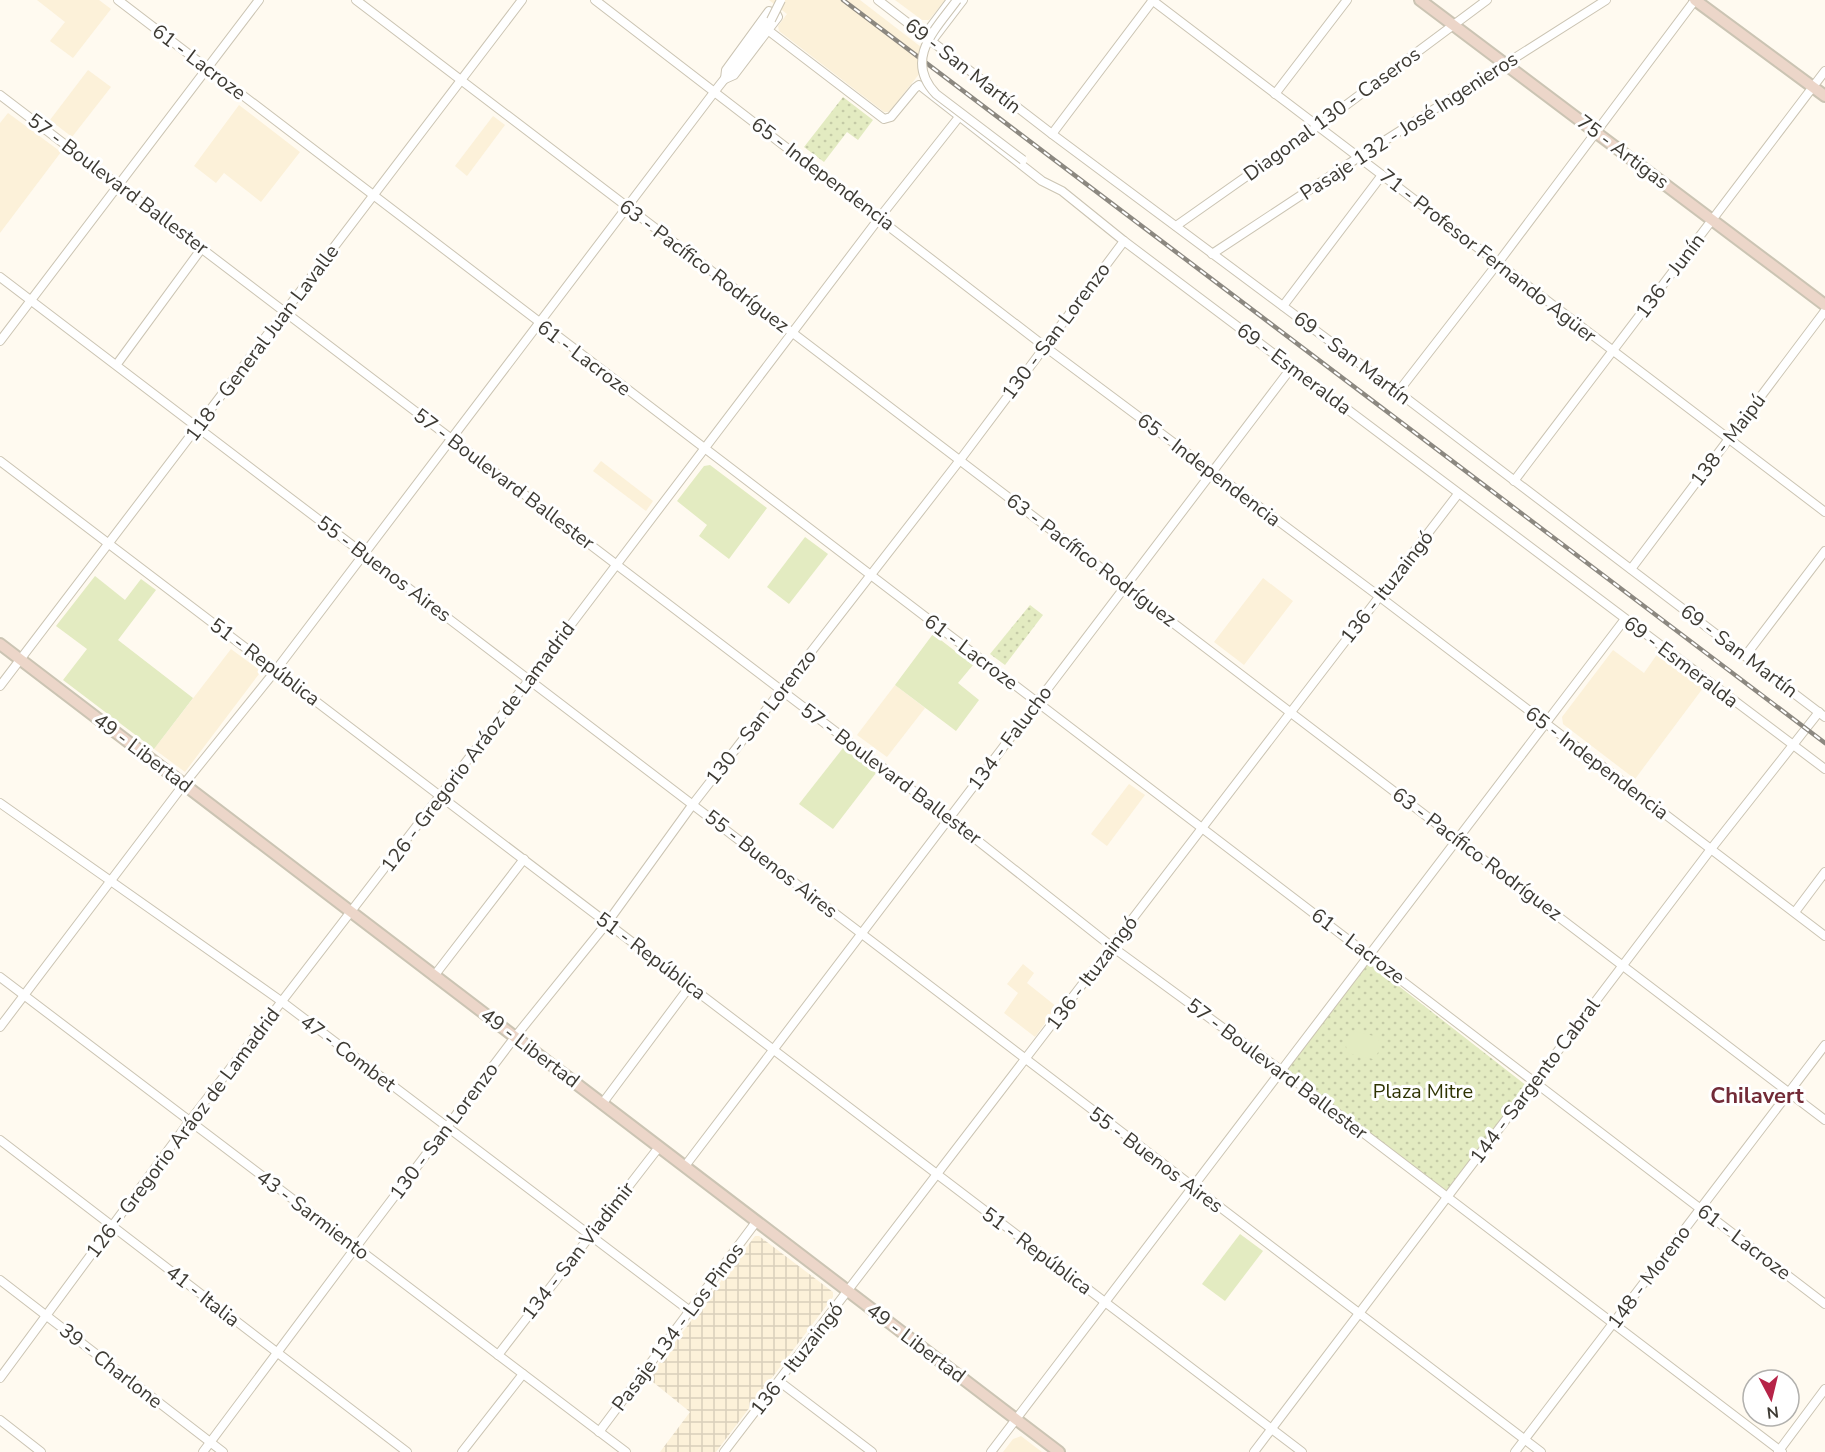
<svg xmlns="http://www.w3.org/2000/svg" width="1825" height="1452" font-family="'Nunito Sans',sans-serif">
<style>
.built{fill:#fcf1d9}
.industrial{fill:url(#industrial-grid)}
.green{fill:url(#green-dots)}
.pitch{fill:#e3ebc1}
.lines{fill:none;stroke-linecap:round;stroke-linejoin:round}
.street-casing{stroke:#cbc4b3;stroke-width:10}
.secondary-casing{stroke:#cbc4b3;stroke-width:14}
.street{stroke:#fff;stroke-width:8}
.secondary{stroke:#ecd6c9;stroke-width:10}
.rail-casing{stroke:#8c8880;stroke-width:4.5}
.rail{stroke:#fff;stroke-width:2;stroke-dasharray:7;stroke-linecap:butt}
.street-bridge-casing{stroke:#cbc4b3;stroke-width:10;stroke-linecap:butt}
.street-bridge{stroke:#fff;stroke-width:8}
.labels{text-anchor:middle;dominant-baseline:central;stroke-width:6;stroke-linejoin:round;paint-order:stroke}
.street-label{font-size:20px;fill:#3d3a33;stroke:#fff}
.park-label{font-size:20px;fill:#2f3403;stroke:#fff}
.quarter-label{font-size:22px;font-weight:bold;fill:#722b37;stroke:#fff}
</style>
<defs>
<pattern id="industrial-grid" width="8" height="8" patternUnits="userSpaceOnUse" patternTransform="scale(1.5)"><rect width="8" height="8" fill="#fcf1d9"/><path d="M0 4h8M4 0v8" fill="none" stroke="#d9cfbb"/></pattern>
<pattern id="green-dots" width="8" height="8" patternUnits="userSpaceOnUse" patternTransform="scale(1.5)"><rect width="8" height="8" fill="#e3ebc1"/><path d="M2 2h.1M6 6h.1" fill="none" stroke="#c4caa6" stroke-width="1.8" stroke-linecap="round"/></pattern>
</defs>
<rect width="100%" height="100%" fill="#fffaf0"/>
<!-- built -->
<g class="built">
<path d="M 37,0 L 99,0 L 111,9 L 73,58 L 50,41 L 65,22 Z"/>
<path d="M 769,0 L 860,0 L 921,47 L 920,73 L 889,112 L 884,112 L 779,31 L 778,26 L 787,14 Z"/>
<path d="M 895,0 L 945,0 L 929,20 L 922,20 Z"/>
<path d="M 88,70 L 111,87 L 72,137 L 50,120 Z"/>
<path d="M 239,105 L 300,152 L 261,202 L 224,173 L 216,183 L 194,166 Z"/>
<path d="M 8,113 L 61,152 L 0,233 L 0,123 Z"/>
<path d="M 493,116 L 505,125 L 467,176 L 455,166 Z"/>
<path d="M 601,461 L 653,501 L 646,511 L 593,471 Z"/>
<path d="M 1263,578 L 1293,601 L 1244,665 L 1214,642 Z"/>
<path d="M 231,649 L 258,669 L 259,674 L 185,772 L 154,749 Z"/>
<path d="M 1613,650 L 1644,673 L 1658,653 L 1703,688 L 1635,779 L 1563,724 L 1562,717 Z"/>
<path d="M 895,685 L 925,708 L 887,757 L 857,735 Z"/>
<path d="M 1129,784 L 1145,795 L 1107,846 L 1091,834 Z"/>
<path d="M 1023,964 L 1034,973 L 1027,983 L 1057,1007 L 1035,1037 L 1004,1013 L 1018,993 L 1007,984 Z"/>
<path d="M 1021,1436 L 1042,1452 L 1003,1452 L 1013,1439 Z"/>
</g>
<!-- industrial -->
<path class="industrial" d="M 755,1236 L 759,1236 L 833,1292 L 833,1297 L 716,1452 L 660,1452 L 690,1412 L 648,1378 Z"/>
<!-- green -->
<g class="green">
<path d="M 843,97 L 873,120 L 858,140 L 847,132 L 824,162 L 804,147 Z"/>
<path d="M 1030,605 L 1043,615 L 1005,665 L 990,654 Z"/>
<path d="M 1368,962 L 1527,1086 L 1445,1194 L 1287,1069 Z"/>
</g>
<!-- pitch -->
<g class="pitch">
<path d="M 710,465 L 767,508 L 729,559 L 699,536 L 707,525 L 677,501 L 704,466 Z"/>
<path d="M 805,537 L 828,554 L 789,604 L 767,587 Z"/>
<path d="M 95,576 L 125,600 L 141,579 L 156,590 L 118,640 L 193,698 L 154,749 L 63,680 L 87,649 L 56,626 Z"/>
<path d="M 933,634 L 973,665 L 958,683 L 979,700 L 956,731 L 895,685 Z"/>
<path d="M 843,748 L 876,773 L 833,829 L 799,804 Z"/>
<path d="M 1353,1031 L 1378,1037 C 1381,1047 1380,1052 1373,1059 L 1348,1053 C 1344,1044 1346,1038 1353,1031 Z"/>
<path d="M 1240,1234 L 1263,1251 L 1225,1301 L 1202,1284 Z"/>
</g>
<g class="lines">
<defs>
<g id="street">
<path d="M 118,0 L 1825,1304"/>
<path d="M 356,0 L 1825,1120"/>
<path d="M 595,0 L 1044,346 L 1380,597 L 1825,936"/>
<path d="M 878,0 L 1052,134 L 1398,392 L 1825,717"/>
<path d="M 1152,0 L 1825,512"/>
<path d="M 769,11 L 776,13 L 778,17 L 734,75 L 725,79 L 726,70 Z"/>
<path d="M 769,31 L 884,119 L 891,117 L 915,88 L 919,85 L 922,87 L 1042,181 L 1062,191 L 1124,241 L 1825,769"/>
<path d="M 924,36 L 951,0"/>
<path d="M 931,42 L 963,0"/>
<path d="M 1275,94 L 1347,0"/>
<path d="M 0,95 L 949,818 L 1111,946 L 1282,1071 L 1782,1452"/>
<path d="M 1052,134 L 1153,0"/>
<path d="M 1176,226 L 1318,126 L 1487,0"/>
<path d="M 1212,254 L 1359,157 L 1606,0"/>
<path d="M 0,277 C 515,667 1026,1063 1541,1452"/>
<path d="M 1283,306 L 1382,175"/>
<path d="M 0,341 L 259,0"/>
<path d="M 117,364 L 202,248"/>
<path d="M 1398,392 L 1498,263 L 1695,0"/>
<path d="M 0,461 L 1302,1452"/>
<path d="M 1514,481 L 1825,71"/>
<path d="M 1631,569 L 1825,311"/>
<path d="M 1746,655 L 1825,551"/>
<path d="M 0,686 L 522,0"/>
<path d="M 0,803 L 281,1001 L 690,1311"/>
<path d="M 1795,912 L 1825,872"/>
<path d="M 434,976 L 524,859"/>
<path d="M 0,977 L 626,1452"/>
<path d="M 0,1027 L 184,784 L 276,670 L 715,91 L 771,20"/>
<path d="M 602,1104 L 690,986"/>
<path d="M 0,1140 L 407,1452"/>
<path d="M 685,1166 L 1292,367"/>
<path d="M 0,1280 L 223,1452"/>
<path d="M 498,1355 L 659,1147"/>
<path d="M 0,1378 L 189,1122 L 529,680 L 880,217 L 959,117"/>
<path d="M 780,1382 L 872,1452"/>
<path d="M 0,1420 L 41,1452"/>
<path d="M 599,1432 L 756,1222"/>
<path d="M 203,1452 L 356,1247 L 515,1037 L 607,923 L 693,804 L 960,460 L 1124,241"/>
<path d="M 462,1452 L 523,1374"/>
<path d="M 724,1452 L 1458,494"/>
<path d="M 991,1452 L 1625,619"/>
<path d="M 1254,1452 L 1711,849 L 1819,712"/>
<path d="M 1515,1452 L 1825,1045"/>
<path d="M 1778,1452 L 1825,1389"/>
</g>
<g id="secondary">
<path d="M 1420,0 L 1825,305"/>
<path d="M 1695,0 L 1825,96"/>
<path d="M 0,644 L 1059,1452"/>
</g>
</defs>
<!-- street casing -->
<use href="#street" class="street-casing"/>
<!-- secondary casing -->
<use href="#secondary" class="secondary-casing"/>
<!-- street -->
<use href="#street" class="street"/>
<!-- secondary -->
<use href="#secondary" class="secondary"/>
<defs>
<path id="rail" d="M 843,0 L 1825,743"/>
</defs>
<!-- rail casing -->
<use href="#rail" class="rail-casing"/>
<!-- rail -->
<use href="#rail" class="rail"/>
<defs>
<g id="street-bridge">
<path d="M 957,0 C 936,29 903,59 936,94 L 1023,160"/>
<path d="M 771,20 L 781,0"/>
</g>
</defs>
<!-- street-bridge casing -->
<use href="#street-bridge" class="street-bridge-casing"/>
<!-- street-bridge -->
<use href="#street-bridge" class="street-bridge"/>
</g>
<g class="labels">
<!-- street labels -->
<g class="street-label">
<text transform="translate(199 62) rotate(37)">61 - Lacroze</text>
<text transform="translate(963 66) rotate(38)">69 - San Martín</text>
<text transform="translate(1332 114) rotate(-36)">Diagonal 130 - Caseros</text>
<text transform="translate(1409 126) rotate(-33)">Pasaje 132 - José Ingenieros</text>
<text transform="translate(1623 152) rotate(37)">75 - Artigas</text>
<text transform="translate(823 174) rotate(37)">65 - Independencia</text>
<text transform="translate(118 184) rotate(37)">57 - Boulevard Ballester</text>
<text transform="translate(1488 256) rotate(38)">71 - Profesor Fernando Agüer</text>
<text transform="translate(704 266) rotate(37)">63 - Pacífico Rodríguez</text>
<text transform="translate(1670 276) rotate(-53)">136 - Junín</text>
<text transform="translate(1056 331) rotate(-53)">130 - San Lorenzo</text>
<text transform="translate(262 343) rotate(-53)">118 - General Juan Lavalle</text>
<text transform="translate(584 358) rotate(37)">61 - Lacroze</text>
<text transform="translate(1352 358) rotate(37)">69 - San Martín</text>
<text transform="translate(1294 369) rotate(37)">69 - Esmeralda</text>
<text transform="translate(1728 440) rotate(-53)">138 - Maipú</text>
<text transform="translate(1209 470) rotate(37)">65 - Independencia</text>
<text transform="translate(504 479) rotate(37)">57 - Boulevard Ballester</text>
<text transform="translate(1091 560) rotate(37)">63 - Pacífico Rodríguez</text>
<text transform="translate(384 569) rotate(37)">55 - Buenos Aires</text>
<text transform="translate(1387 587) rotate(-52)">136 - Ituzaingó</text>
<text transform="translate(1739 651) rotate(37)">69 - San Martín</text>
<text transform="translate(971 652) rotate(37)">61 - Lacroze</text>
<text transform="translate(265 662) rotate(37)">51 - República</text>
<text transform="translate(1681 662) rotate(37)">69 - Esmeralda</text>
<text transform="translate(761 717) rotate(-52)">130 - San Lorenzo</text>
<text transform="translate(1010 738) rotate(-53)">134 - Falucho</text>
<text transform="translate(478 747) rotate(-53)">126 - Gregorio Aráoz de Lamadrid</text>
<text transform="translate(143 753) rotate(37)">49 - Libertad</text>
<text transform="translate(1597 763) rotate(37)">65 - Independencia</text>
<text transform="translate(891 774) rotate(37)">57 - Boulevard Ballester</text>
<text transform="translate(1477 854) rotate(37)">63 - Pacífico Rodríguez</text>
<text transform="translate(771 864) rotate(38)">55 - Buenos Aires</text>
<text transform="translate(1358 946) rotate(37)">61 - Lacroze</text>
<text transform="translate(651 956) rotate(37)">51 - República</text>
<text transform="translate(1092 973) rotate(-53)">136 - Ituzaingó</text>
<text transform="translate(530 1048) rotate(37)">49 - Libertad</text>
<text transform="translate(348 1053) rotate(37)">47 - Combet</text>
<text transform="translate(1277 1069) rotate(37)">57 - Boulevard Ballester</text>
<text transform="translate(1535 1081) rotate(-53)">144 - Sargento Cabral</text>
<text transform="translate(444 1131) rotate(-53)">130 - San Lorenzo</text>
<text transform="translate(183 1133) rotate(-53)">126 - Gregorio Aráoz de Lamadrid</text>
<text transform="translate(1156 1160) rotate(37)">55 - Buenos Aires</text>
<text transform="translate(313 1215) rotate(37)">43 - Sarmiento</text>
<text transform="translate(1744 1242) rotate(37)">61 - Lacroze</text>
<text transform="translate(578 1251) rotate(-52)">134 - San Viadimir</text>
<text transform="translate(1037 1251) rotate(37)">51 - República</text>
<text transform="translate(1649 1277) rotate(-53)">148 - Moreno</text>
<text transform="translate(203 1296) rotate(38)">41 - Italia</text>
<text transform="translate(678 1327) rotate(-53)">Pasaje 134 - Los Pinos</text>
<text transform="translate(916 1343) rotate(37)">49 - Libertad</text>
<text transform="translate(797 1359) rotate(-52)">136 - Ituzaingó</text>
<text transform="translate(111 1366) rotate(38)">39 - Charlone</text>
</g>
<!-- park labels -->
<g class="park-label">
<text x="1423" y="1091">Plaza Mitre</text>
</g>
<!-- quarter labels -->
<g class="quarter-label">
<text x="1757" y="1096">Chilavert</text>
</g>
</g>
<!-- north arrow -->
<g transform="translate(1771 1398) rotate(173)"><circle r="28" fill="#ffffff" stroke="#b1b0ad" stroke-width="1.5"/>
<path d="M0-4.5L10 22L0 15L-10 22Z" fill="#b62448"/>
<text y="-9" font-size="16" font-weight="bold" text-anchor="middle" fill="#3d3a33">N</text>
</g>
</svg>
